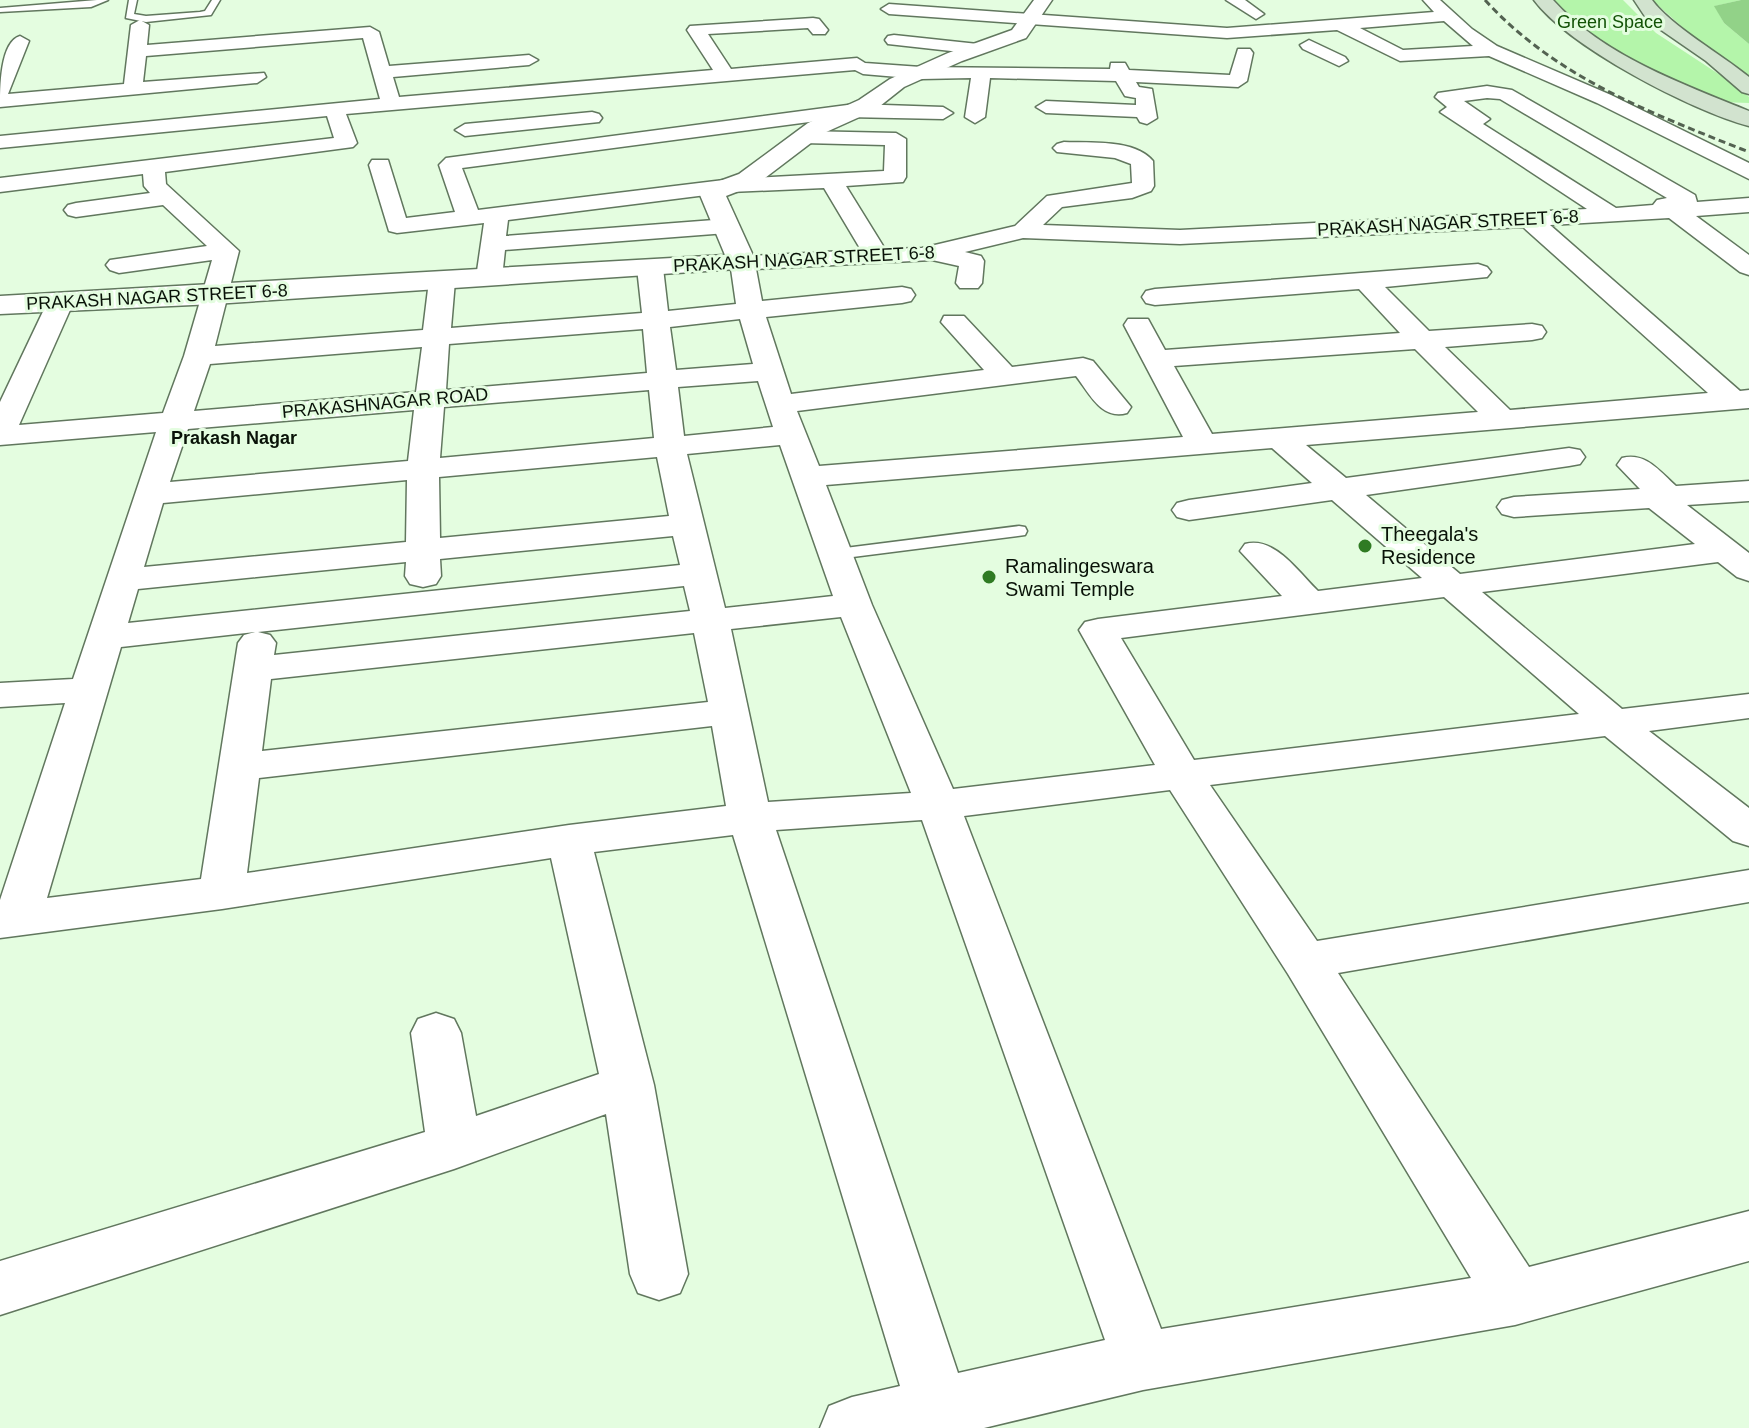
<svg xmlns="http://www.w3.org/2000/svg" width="1749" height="1428" font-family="Arial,sans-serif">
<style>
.green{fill:#b4f5aa}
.water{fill:#92d288}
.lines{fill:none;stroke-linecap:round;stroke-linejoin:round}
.service-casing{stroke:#61775e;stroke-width:3}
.minor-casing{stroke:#61775e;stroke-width:3}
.tertiary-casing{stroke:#61775e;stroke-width:3}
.secondary-casing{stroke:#61775e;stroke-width:3}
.service{fill:#fff;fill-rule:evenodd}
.minor{fill:#fff;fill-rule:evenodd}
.tertiary{fill:#fff;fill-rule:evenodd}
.secondary{fill:#d2e3cf;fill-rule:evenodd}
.rail{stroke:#536251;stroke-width:3;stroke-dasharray:7 4;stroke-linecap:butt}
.poi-dot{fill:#2f7b23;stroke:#e4fde0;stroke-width:3}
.labels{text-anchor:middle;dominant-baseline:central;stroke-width:6;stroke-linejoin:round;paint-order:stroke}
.far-park-label{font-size:18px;fill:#125206;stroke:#e4fde0}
.far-street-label{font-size:18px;fill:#091208;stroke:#e4fde0}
.far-neighbourhood-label{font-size:18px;font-weight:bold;fill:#091208;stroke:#e4fde0}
.poi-label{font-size:20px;fill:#091208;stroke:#e4fde0;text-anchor:start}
</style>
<rect width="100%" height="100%" fill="#e4fde0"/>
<!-- green -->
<g class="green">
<path d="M 1549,0 L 1623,0 L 1656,33 L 1740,88 L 1749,97 L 1749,103 L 1720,102 L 1625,58 L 1576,26 Z"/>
<path d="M 1652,0 L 1741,0 L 1715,6 L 1724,23 L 1749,44 L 1749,79 L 1707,49 Z"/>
</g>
<!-- water -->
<path class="water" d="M 1741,0 L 1749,0 L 1749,44 L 1724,23 L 1714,6 Z"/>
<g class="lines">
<defs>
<g id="service">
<path d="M 97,0 L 108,0 L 91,7 L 0,12 L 0,8 Z"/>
<path d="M 129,0 L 137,0 L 134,14 L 146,16 L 200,12 L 205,11 L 212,0 L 220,0 L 211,15 L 146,22 L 126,18 Z"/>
<path d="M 1019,526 L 1025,527 L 1027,531 L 1025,535 L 837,559 L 828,554 L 837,549 Z"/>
</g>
<g id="minor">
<path d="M 1226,0 L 1245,0 L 1264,14 L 1256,19 Z"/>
<path d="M 1423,0 L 1440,0 L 1472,29 L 1497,46 L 1611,95 L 1749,163 L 1749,179 L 1597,103 L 1489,56 L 1400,61 L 1337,30 L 1227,38 L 889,14 L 881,9 L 889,4 L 1227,28 L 1434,12 ZM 1444,21 L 1473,46 L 1403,50 L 1360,28 Z"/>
<path d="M 813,18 L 819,19 L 828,30 L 825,34 L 813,34 L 808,28 L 708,34 L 731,69 L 857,58 L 865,63 L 921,67 L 1110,69 L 1111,63 L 1125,63 L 1129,70 L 1230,75 L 1238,49 L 1250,49 L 1253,53 L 1247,81 L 1238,87 L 1136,82 L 1139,87 L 1152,89 L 1157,118 L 1147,124 L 1140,122 L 1137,117 L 1046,113 L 1036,107 L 1046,101 L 1136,105 L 1136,98 L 1125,96 L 1116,81 L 990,78 L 985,117 L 975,123 L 965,117 L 971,78 L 921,79 L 863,74 L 855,70 L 346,114 L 357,143 L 353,147 L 165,172 L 166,184 L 239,251 L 215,346 L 423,330 L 429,281 L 433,276 L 451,276 L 455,281 L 451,328 L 642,313 L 637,268 L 641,263 L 659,263 L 663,268 L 668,311 L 736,304 L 730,262 L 733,257 L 861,250 L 824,188 L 730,192 L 508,220 L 506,236 L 727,219 L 735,221 L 739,226 L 735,231 L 727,233 L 505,250 L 502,278 L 498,283 L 480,283 L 476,278 L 484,223 L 397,233 L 389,231 L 369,165 L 372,160 L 388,160 L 406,218 L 455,212 L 439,165 L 446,158 L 855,104 L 943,107 L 953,113 L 943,119 L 847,117 L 462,168 L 478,210 L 732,179 L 884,171 L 885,145 L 803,143 L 793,137 L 803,131 L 896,133 L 906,139 L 906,177 L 903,182 L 846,186 L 885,249 L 922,248 L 1015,226 L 1047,196 L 1132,183 L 1131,164 L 1115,158 L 1057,152 L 1053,148 L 1057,144 L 1064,142 C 1090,143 1135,139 1153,161 L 1154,186 L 1151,191 L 1132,198 L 1062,207 L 1043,225 L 1180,230 L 1587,209 L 1440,112 L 1447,107 L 1435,97 L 1438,93 L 1487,86 L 1512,90 L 1695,195 L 1697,202 L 1749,198 L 1749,212 L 1696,216 L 1749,255 L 1749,275 L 1740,272 L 1669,218 L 1550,225 L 1740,391 L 1749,390 L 1749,408 L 1306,445 L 1346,478 L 1569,448 L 1580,450 L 1585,457 L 1580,464 L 1569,466 L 1366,495 L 1460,574 L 1695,544 L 1649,508 L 1514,517 L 1502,514 L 1497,507 L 1502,500 L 1514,497 L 1640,489 L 1617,465 L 1622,458 C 1646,452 1659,471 1676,486 L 1749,481 L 1749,501 L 1687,505 L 1749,553 L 1749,581 L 1737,577 L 1718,562 L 1482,592 L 1622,709 L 1749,694 L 1749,718 L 1649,731 L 1749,808 L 1749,846 L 1733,841 L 1605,736 L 1210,785 L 1317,941 L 1749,870 L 1749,902 L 1338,973 L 1529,1267 L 1749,1211 L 1749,1261 L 1515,1325 L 1143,1390 L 984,1428 L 820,1428 L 829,1406 L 852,1397 L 900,1386 L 733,835 L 594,852 L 654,1085 L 688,1274 L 680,1293 L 659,1300 L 638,1293 L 630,1274 L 606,1114 L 454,1169 L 0,1315 L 0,1261 L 425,1132 L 411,1033 L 418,1019 L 436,1013 L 454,1019 L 461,1033 L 476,1116 L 599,1074 L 551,858 L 222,909 L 0,938 L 0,900 L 65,703 L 0,707 L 0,683 L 73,679 L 156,432 L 0,445 L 0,402 L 48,301 L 52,295 L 70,295 L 74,301 L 19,425 L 163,413 L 184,356 L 212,260 L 119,273 L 110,270 L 106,265 L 110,260 L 207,246 L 163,205 L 76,217 L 68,215 L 64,210 L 68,205 L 76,203 L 150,193 L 144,186 L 143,174 L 0,192 L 0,178 L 334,138 L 327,116 L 0,148 L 0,136 L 380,99 L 363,38 L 146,56 L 143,82 L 264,73 L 266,77 L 257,83 L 0,107 C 0,88 0,42 20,36 L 29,41 L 8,94 L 124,84 L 131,25 L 140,20 L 149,25 L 147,45 L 370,27 L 379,32 L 389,66 L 529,55 L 538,60 L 529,65 L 393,77 L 399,97 L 713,70 L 687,30 L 690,26 ZM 1487,98 L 1500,99 L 1667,198 L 1657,200 L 1653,205 L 1616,208 L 1483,124 L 1490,119 L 1464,101 ZM 1523,227 L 1708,393 L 1510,410 L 1445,347 L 1532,340 L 1542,338 L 1546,332 L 1542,326 L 1532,324 L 1429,331 L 1385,287 L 1487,277 L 1491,272 L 1487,267 L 1478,264 L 1155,289 L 1146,291 L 1142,297 L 1146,303 L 1155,305 L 1359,289 L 1400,333 L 1165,350 L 1148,319 L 1128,319 L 1124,325 L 1183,437 L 819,466 L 797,411 L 1076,376 C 1090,394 1101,420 1127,413 L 1131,407 L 1093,361 L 1083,358 L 1012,367 L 964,316 L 944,316 L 941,322 L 984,370 L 791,394 L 766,317 L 902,303 L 911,301 L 915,295 L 911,289 L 902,287 L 762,301 L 756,269 L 932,260 L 959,266 L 956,283 L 960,288 L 978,288 L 982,283 L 984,261 L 981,256 L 965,252 L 1023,238 L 1180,244 ZM 740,319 L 753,364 L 676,370 L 670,327 ZM 643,329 L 647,373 L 446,390 L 449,344 ZM 422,347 L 416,392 L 194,411 L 210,364 ZM 1415,349 L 1478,412 L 1212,434 L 1174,366 ZM 758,381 L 773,427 L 684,436 L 678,387 ZM 649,390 L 654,438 L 440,458 L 444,407 ZM 414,410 L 408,461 L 170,482 L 188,429 ZM 780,445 L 833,596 L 725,608 L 687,454 ZM 1272,448 L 1312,483 L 1189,500 L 1177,503 L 1172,510 L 1177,517 L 1189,520 L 1332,500 L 1422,578 L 1318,591 C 1298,572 1275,536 1245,544 L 1240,551 L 1282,596 L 1098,619 L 1085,622 L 1079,630 L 1155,765 L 953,789 L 872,605 L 826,485 ZM 657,457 L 669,516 L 440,538 L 439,477 ZM 407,480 L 406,542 L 144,567 L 163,503 ZM 673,536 L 680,565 L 128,623 L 138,589 L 406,562 L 405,576 L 410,584 L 423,587 L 436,584 L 441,576 L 440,559 ZM 684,586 L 690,611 L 274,655 L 276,643 L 270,635 L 258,632 ZM 1444,597 L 1579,714 L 1194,760 L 1121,638 ZM 841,617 L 911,793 L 768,802 L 731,629 ZM 255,632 L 244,635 L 238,643 L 201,879 L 47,898 L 121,647 ZM 694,633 L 708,702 L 262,751 L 271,679 ZM 712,726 L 726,806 L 569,825 L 247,873 L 259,778 ZM 1170,790 L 1288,974 L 1471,1278 L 1161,1329 L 964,816 ZM 922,820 L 1105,1340 L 958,1373 L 776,830 Z"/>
<path d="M 894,35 L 978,44 L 987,49 L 978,54 L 888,44 L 885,40 L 888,36 Z"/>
<path d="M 1309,40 L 1345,57 L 1348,61 L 1339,66 L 1303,49 L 1300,45 Z"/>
<path d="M 592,112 L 599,114 L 602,118 L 599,122 L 465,136 L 455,130 L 465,124 Z"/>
</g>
<path id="tertiary" d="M 1034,0 L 1052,0 L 1026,38 L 962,61 L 904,87 L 875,110 L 824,133 L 757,184 L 726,196 L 756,262 L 752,268 L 214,304 L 0,314 L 0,296 L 725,255 L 700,195 L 706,186 L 739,174 L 808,123 L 859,100 L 890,79 L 948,53 L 1012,30 Z"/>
<g id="secondary">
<path d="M 1534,0 L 1553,0 C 1602,55 1682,84 1749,111 L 1749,126 C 1692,111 1569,47 1534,0 Z"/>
<path d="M 1634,0 L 1652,0 C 1671,26 1721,54 1749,77 L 1749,94 L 1742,92 L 1706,61 L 1648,21 Z"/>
</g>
</defs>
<!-- service casing -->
<use href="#service" class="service-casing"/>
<!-- minor casing -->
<use href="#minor" class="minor-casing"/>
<!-- tertiary casing -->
<use href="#tertiary" class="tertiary-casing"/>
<!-- secondary casing -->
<use href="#secondary" class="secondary-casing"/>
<!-- service -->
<use href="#service" class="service"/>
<!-- minor -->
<use href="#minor" class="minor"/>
<!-- tertiary -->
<use href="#tertiary" class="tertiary"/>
<!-- secondary -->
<use href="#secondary" class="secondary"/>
<!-- rail -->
<path class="rail" d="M 1485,0 C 1556,78 1653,114 1749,152"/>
</g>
<!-- markers -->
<g class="poi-dot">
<circle cx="1365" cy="546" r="8"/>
<circle cx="989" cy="577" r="8"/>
</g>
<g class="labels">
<!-- far-park labels -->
<g class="far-park-label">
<text x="1610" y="22">Green Space</text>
</g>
<!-- far-street labels -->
<g class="far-street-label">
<text transform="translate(1448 223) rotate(-3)">PRAKASH NAGAR STREET 6-8</text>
<text transform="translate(804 259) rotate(-3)">PRAKASH NAGAR STREET 6-8</text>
<text transform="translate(157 297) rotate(-3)">PRAKASH NAGAR STREET 6-8</text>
<text transform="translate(385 403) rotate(-5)">PRAKASHNAGAR ROAD</text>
</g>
<!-- far-neighbourhood labels -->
<g class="far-neighbourhood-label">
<text x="234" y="438">Prakash Nagar</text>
</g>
<!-- poi labels -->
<g class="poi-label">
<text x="1381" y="534">Theegala's<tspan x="1381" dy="23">Residence</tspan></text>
<text x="1005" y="566">Ramalingeswara<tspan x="1005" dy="23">Swami Temple</tspan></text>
</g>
</g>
</svg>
